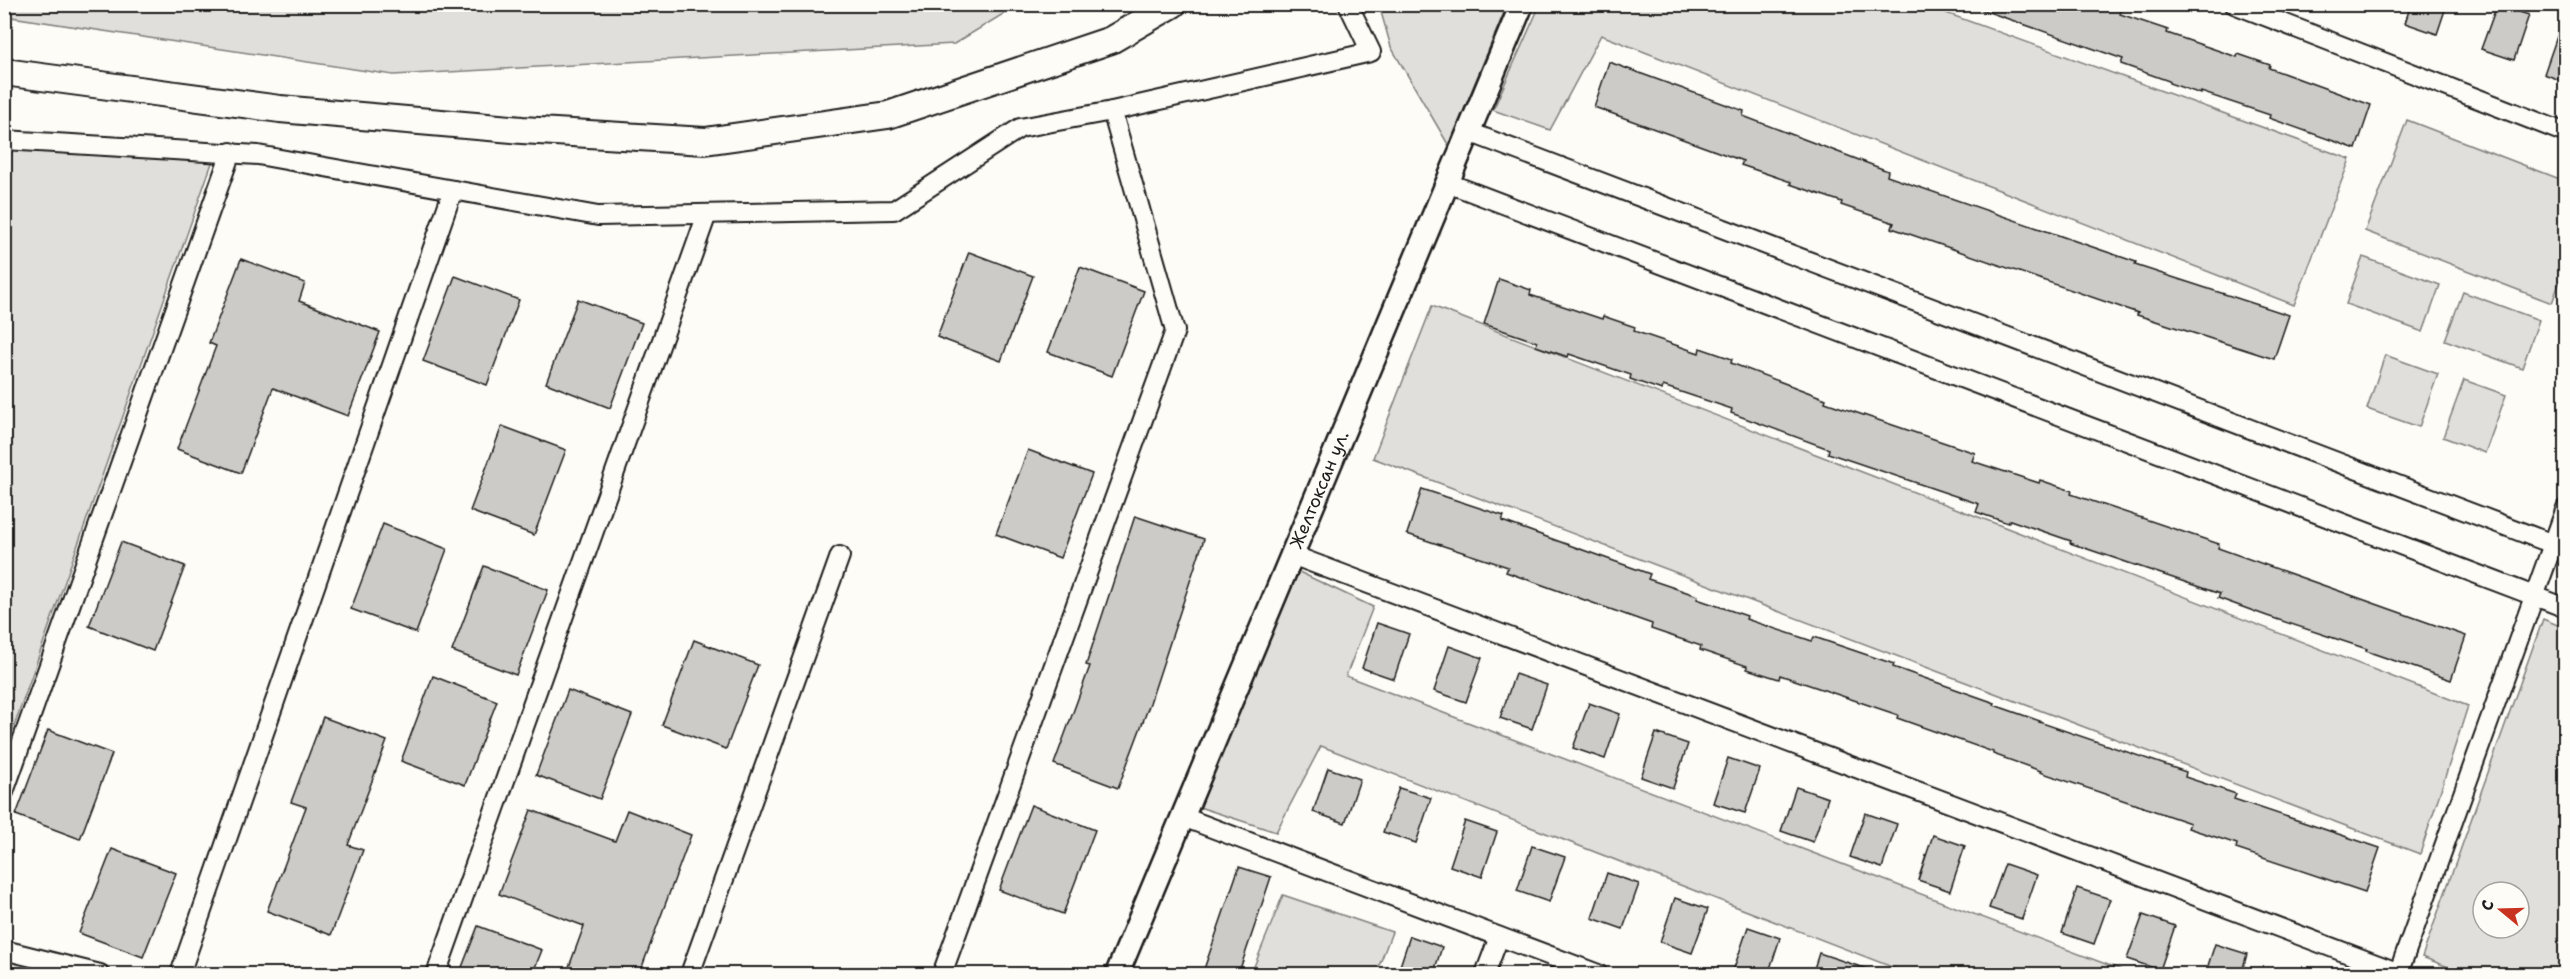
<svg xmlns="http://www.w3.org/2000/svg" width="2570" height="979" font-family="'Shantell Sans',sans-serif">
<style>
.green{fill:#e0dfdb;stroke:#7e7e7c;stroke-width:1.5;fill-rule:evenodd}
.building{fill:#cccbc8;stroke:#1c1c1c;stroke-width:1.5}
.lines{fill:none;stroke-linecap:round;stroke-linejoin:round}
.minor-casing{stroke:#1c1c1c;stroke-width:22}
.tertiary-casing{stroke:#1c1c1c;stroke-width:27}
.secondary-casing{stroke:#1c1c1c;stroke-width:30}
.minor{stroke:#fdfcf7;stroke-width:18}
.tertiary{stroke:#fdfcf7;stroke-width:22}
.secondary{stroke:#fdfcf7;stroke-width:26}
.labels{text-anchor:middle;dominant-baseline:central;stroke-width:4.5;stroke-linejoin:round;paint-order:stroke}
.street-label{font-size:18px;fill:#1c1c1c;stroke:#fdfcf7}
</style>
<rect width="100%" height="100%" fill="#fdfcf7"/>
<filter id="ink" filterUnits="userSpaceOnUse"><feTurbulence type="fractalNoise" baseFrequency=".0167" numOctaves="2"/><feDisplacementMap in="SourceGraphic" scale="12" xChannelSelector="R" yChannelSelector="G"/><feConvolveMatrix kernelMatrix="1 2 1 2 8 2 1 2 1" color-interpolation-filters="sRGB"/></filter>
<g filter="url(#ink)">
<!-- green -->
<g class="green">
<path d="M 4,5 L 5,4 L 1018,5 L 954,44 L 393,75 L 5,16 Z"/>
<path d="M 1379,5 L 1507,5 L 1449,146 L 1391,47 Z"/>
<path d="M 1540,5 L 1924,5 L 2350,159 L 2294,305 L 1601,35 L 1550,130 L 1493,110 Z"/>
<path d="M 2407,120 L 2565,181 L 2565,267 L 2552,303 L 2365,231 Z"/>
<path d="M 13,149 L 213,160 L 5,752 L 5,172 Z"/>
<path d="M 2363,257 L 2440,285 L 2423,332 L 2346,304 Z"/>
<path d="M 2463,292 L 2539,320 L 2522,368 L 2445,340 Z"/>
<path d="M 1432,306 L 2468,706 L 2420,854 L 1373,458 Z"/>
<path d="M 2385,355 L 2438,374 L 2419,427 L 2367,409 Z"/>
<path d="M 2464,380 L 2506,395 L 2485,453 L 2443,437 Z"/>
<path d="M 1297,571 L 1373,607 L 1346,676 L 2132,974 L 1910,974 L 1321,746 L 1276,832 L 1199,807 Z"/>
<path d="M 2543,619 L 2565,628 L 2565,974 L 2467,974 L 2422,957 ZM 2483,892 L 2519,892 L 2519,928 L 2483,928 Z"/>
<path d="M 1283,895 L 1392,932 L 1376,974 L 1251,974 Z"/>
</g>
<!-- building -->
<g class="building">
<path d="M 1974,4 L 2109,4 L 2121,9 L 2120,14 L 2168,30 L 2167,33 L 2237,57 L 2238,54 L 2270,65 L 2269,68 L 2371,105 L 2356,149 L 2269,118 L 2270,115 L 2201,92 L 2201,94 L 2169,83 L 2169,81 L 2121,64 L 2123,59 L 1974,7 Z"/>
<path d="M 2411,4 L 2447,4 L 2437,34 L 2405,23 Z"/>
<path d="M 2497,5 L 2529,15 L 2514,60 L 2481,49 Z"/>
<path d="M 2563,19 L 2565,19 L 2565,82 L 2544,74 Z"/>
<path d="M 1609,62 L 1744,111 L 1743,116 L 1888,171 L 1887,176 L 2136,262 L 2135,265 L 2289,315 L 2274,359 L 2137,315 L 2138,313 L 1892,228 L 1894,223 L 1841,205 L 1842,202 L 1790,184 L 1791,182 L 1741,165 L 1743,161 L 1594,107 Z"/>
<path d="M 969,252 L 1033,276 L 1001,361 L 937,337 Z"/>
<path d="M 241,259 L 305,283 L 299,301 L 380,332 L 348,416 L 273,388 L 241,473 L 177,449 L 216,346 L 209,343 Z"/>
<path d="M 1080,267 L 1144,291 L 1112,376 L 1048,352 Z"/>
<path d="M 455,276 L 519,300 L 487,385 L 423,361 Z"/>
<path d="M 1499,279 L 1531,290 L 1530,295 L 1602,319 L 1603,316 L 1635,327 L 1634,331 L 1699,353 L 1700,348 L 1732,359 L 1731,363 L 1826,399 L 1825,402 L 1975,453 L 1972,461 L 2039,483 L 2040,480 L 2072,491 L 2071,494 L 2219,544 L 2218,548 L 2466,636 L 2451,680 L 2366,651 L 2367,649 L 2267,616 L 2218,598 L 2220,594 L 2070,543 L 2071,541 L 2010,520 L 2008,523 L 1976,512 L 1979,504 L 1828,453 L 1829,449 L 1731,413 L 1732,409 L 1663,386 L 1662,390 L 1630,379 L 1631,375 L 1569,354 L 1568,357 L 1536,346 L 1537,342 L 1484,324 Z"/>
<path d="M 578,299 L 642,323 L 610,408 L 546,383 Z"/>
<path d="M 502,426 L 566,450 L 534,535 L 470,511 Z"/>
<path d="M 1028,450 L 1092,474 L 1060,558 L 996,534 Z"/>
<path d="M 1422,489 L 1504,516 L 1502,521 L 1650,574 L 1648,579 L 1698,596 L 1697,599 L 1747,616 L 1746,619 L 1812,641 L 1814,637 L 1894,664 L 1893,667 L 1995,703 L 1994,705 L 2040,721 L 2039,722 L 2186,772 L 2185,777 L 2236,794 L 2234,799 L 2380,848 L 2365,892 L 2236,849 L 2237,844 L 2188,828 L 2190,823 L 2040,772 L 2041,771 L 1993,754 L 1993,752 L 1897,718 L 1898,715 L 1780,675 L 1779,679 L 1747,669 L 1747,666 L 1700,650 L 1701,646 L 1651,629 L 1652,624 L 1506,572 L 1508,567 L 1407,534 Z"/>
<path d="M 1135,516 L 1204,539 L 1150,703 L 1118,788 L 1054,764 L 1090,666 L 1086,665 Z"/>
<path d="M 383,524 L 447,549 L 416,633 L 351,609 Z"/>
<path d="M 121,542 L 185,566 L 153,651 L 89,626 Z"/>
<path d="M 484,566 L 548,590 L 516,675 L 452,651 Z"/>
<path d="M 1377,623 L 1409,634 L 1394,679 L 1362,668 Z"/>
<path d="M 694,640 L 758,665 L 726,749 L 662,725 Z"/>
<path d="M 1449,646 L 1482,658 L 1466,702 L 1434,691 Z"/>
<path d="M 1515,674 L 1547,685 L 1532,729 L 1500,718 Z"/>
<path d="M 433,676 L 497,701 L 465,785 L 401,761 Z"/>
<path d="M 568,690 L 632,715 L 600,799 L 536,775 Z"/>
<path d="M 1589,703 L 1620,714 L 1605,759 L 1573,748 Z"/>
<path d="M 323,717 L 387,741 L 348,845 L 363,850 L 331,935 L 267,911 L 306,807 L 291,802 Z"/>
<path d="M 48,730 L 112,754 L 80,839 L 16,815 Z"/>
<path d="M 1656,733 L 1688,744 L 1673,788 L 1641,777 Z"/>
<path d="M 1728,758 L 1760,769 L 1745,813 L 1713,803 Z"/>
<path d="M 1328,768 L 1360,779 L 1345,823 L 1313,812 Z"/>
<path d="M 1796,787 L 1828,798 L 1813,842 L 1781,831 Z"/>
<path d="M 1399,788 L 1431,798 L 1416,843 L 1383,832 Z"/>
<path d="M 1031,805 L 1095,830 L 1063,914 L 999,890 Z"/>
<path d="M 531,810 L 615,841 L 627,810 L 691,835 L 639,975 L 566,975 L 584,926 L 499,894 Z"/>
<path d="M 1865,813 L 1897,824 L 1882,868 L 1850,857 Z"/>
<path d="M 1465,821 L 1497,832 L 1482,877 L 1450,866 Z"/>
<path d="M 1933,835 L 1965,846 L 1950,891 L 1918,880 Z"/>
<path d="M 1532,846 L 1565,857 L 1549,902 L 1517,891 Z"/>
<path d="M 112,849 L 176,873 L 143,957 L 79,933 Z"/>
<path d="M 2005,864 L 2037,875 L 2022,919 L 1989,908 Z"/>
<path d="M 1239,867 L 1271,877 L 1256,922 L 1238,975 L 1202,975 Z"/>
<path d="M 1607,873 L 1639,884 L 1623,929 L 1592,918 Z"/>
<path d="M 2077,888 L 2110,899 L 2094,944 L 2062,933 Z"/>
<path d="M 1675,898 L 1708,909 L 1692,953 L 1660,942 Z"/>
<path d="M 2143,915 L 2175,926 L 2160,970 L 2127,959 Z"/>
<path d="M 478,926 L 542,950 L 532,975 L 459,975 Z"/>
<path d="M 1748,927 L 1780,938 L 1768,975 L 1742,975 L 1733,971 Z"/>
<path d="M 1410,936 L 1442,947 L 1433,975 L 1397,975 Z"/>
<path d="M 2215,944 L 2247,954 L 2241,975 L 2205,975 Z"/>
<path d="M 1819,953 L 1876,972 L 1875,975 L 1812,975 Z"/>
</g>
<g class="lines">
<defs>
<g id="minor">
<path d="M 2234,4 L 2566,133"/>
<path d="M 1469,132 L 2566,549"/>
<path d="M 4,140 L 258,155 L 598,216 L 894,210 L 1020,128 L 1112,111 L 1371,52 L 1348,4"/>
<path d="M 1448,183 L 2566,608"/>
<path d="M 1292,555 L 2402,974"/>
<path d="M 4,792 L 231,152"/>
<path d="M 1183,817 L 1598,974"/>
<path d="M 4,950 L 100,974"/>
<path d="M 180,974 L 453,190"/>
<path d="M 436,974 L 707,214"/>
<path d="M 690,974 L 840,556"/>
<path d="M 942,974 L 1175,331 L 1112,111"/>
<path d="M 1485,974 L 1499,937"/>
<path d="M 2398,974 L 2566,508"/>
</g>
<g id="tertiary">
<path id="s1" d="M 1117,974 L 1522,4"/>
</g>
<path id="secondary" d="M 4,72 L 280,109 L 522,130 L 705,141 L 888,115 L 1111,40 L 1173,4"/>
</defs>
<!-- minor casing -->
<use href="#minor" class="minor-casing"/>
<!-- tertiary casing -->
<use href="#tertiary" class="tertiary-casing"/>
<!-- secondary casing -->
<use href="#secondary" class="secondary-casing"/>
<!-- minor -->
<use href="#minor" class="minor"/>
<!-- tertiary -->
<use href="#tertiary" class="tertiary"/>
<!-- secondary -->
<use href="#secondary" class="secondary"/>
</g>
</g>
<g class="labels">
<!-- street labels -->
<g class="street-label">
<text stroke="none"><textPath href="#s1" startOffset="525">Желтоксан ул.</textPath></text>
</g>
</g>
<!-- margin -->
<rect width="2570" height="979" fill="none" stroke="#fdfcf7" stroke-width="24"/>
<rect x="12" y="12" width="2546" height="955" fill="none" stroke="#1c1c1c" stroke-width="2" filter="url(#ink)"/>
<!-- north arrow -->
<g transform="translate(2501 910) rotate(289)"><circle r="28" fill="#fdfcf7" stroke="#a3a29f" stroke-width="1.5"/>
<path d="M0-4.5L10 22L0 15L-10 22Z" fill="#c8321e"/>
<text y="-9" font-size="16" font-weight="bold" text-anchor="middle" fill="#1c1c1c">С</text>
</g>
</svg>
